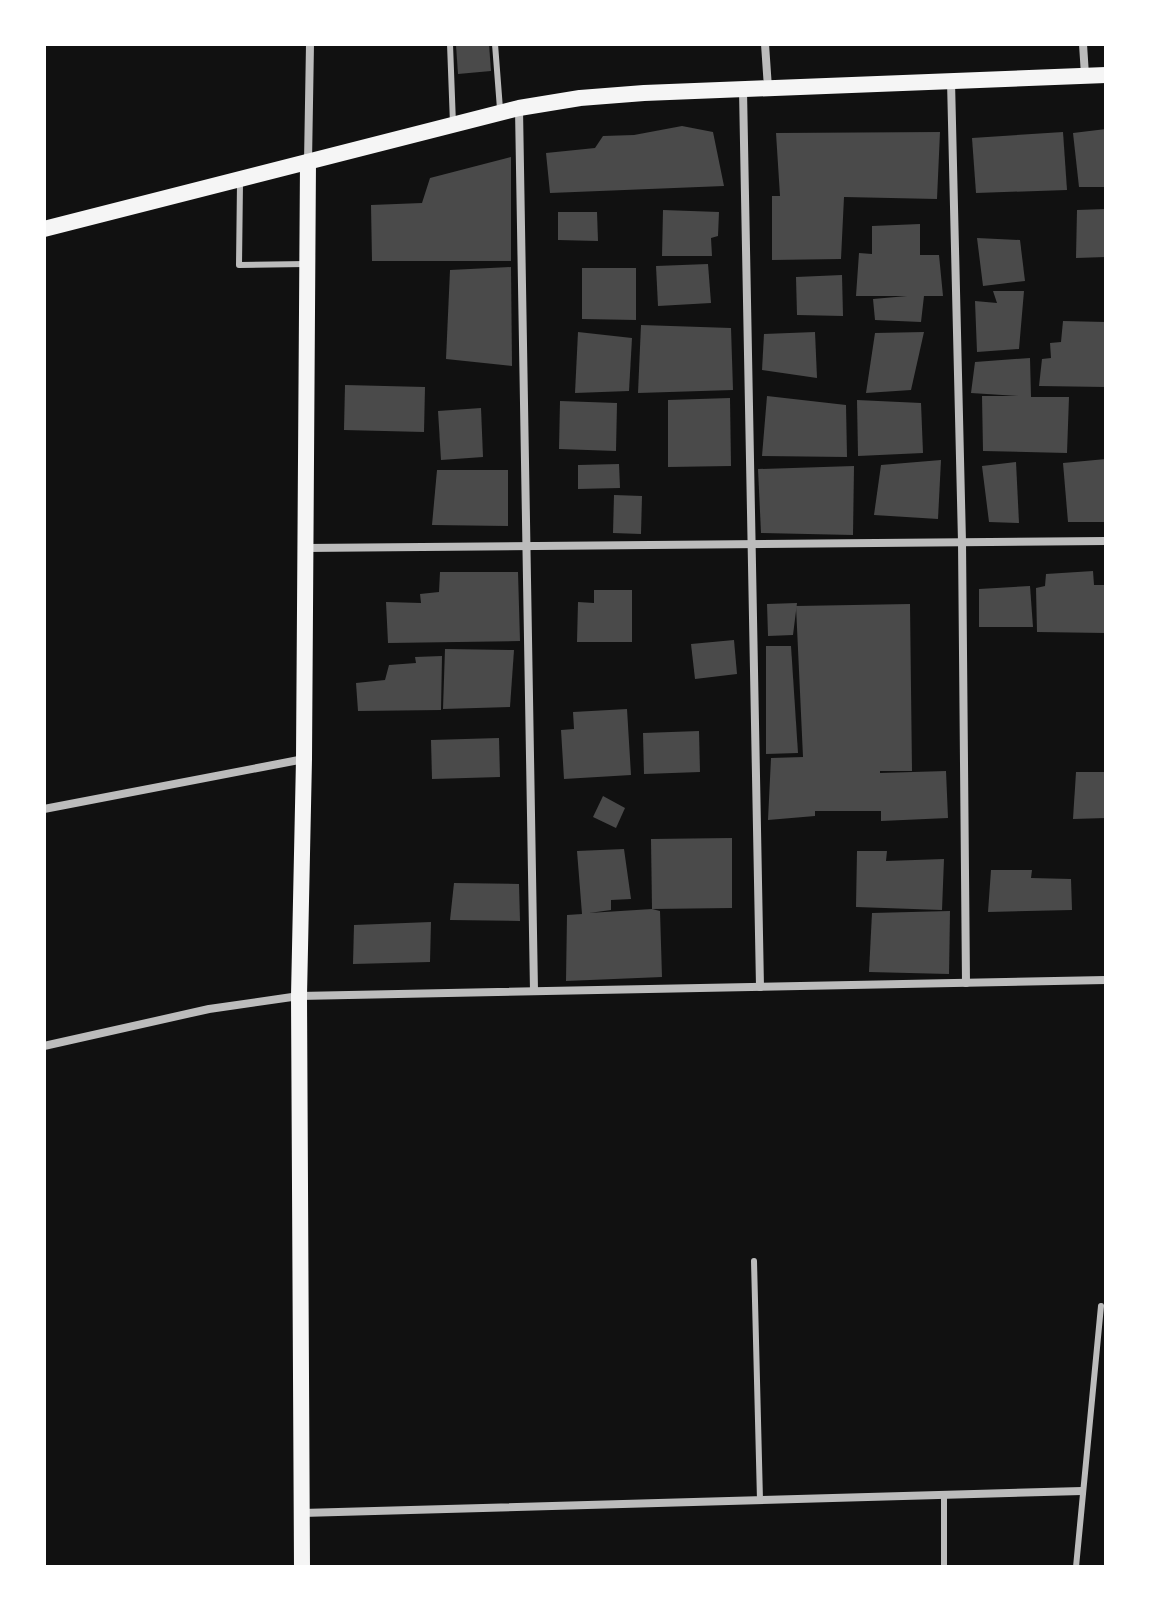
<svg xmlns="http://www.w3.org/2000/svg" width="1150" height="1611" font-family="'Playfair Display',serif">
<style>
.building{fill:#4a4a4a}
.lines{fill:none;stroke-linecap:round;stroke-linejoin:round}
.service{stroke:#bcbcbc;stroke-width:6}
.minor{stroke:#bcbcbc;stroke-width:8}
.secondary{stroke:#f5f5f5;stroke-width:16}
</style>
<rect width="100%" height="100%" fill="#111"/>
<!-- building -->
<g class="building">
<path d="M 489,44 L 491,71 L 458,74 L 456,45 Z"/>
<path d="M 682,126 L 713,132 L 724,186 L 550,193 L 546,153 L 595,148 L 603,136 L 634,135 Z"/>
<path d="M 1106,129 L 1106,187 L 1079,187 L 1073,133 Z"/>
<path d="M 940,132 L 937,199 L 844,197 L 841,259 L 772,260 L 772,196 L 780,196 L 776,133 Z"/>
<path d="M 1063,132 L 1067,190 L 976,193 L 972,138 Z"/>
<path d="M 511,157 L 511,261 L 372,261 L 371,205 L 422,203 L 430,178 Z"/>
<path d="M 1106,209 L 1106,257 L 1076,258 L 1077,210 Z"/>
<path d="M 663,210 L 719,212 L 718,236 L 711,238 L 712,256 L 662,256 Z"/>
<path d="M 558,212 L 597,212 L 598,241 L 558,240 Z"/>
<path d="M 920,224 L 920,255 L 939,255 L 943,296 L 924,296 L 921,322 L 875,320 L 873,299 L 907,296 L 856,296 L 859,253 L 872,254 L 872,226 Z"/>
<path d="M 977,238 L 1020,240 L 1025,281 L 983,286 Z"/>
<path d="M 708,264 L 711,303 L 658,306 L 656,266 Z"/>
<path d="M 511,267 L 512,366 L 446,359 L 450,270 Z"/>
<path d="M 582,268 L 636,268 L 636,320 L 582,319 Z"/>
<path d="M 842,275 L 843,316 L 797,315 L 796,277 Z"/>
<path d="M 993,291 L 1024,291 L 1019,349 L 977,352 L 975,301 L 997,303 Z"/>
<path d="M 1063,321 L 1106,322 L 1106,387 L 1039,386 L 1042,359 L 1051,358 L 1050,343 L 1061,342 Z"/>
<path d="M 641,325 L 731,328 L 733,390 L 638,393 Z"/>
<path d="M 578,332 L 632,338 L 629,391 L 575,393 Z"/>
<path d="M 815,332 L 817,378 L 762,370 L 764,334 Z"/>
<path d="M 924,332 L 911,390 L 866,393 L 875,333 Z"/>
<path d="M 1030,358 L 1031,397 L 1069,397 L 1067,453 L 983,451 L 982,396 L 1018,396 L 971,393 L 975,362 Z"/>
<path d="M 345,385 L 425,387 L 424,432 L 344,430 Z"/>
<path d="M 767,396 L 846,405 L 847,457 L 762,456 Z"/>
<path d="M 730,398 L 731,466 L 668,467 L 668,400 Z"/>
<path d="M 857,400 L 921,403 L 923,453 L 858,456 Z"/>
<path d="M 560,401 L 617,403 L 616,451 L 559,449 Z"/>
<path d="M 481,408 L 483,457 L 441,460 L 438,411 Z"/>
<path d="M 1106,459 L 1106,522 L 1068,522 L 1063,463 Z"/>
<path d="M 941,460 L 938,519 L 874,515 L 881,465 Z"/>
<path d="M 1016,462 L 1019,523 L 989,522 L 982,466 Z"/>
<path d="M 619,464 L 620,488 L 578,489 L 578,465 Z"/>
<path d="M 854,466 L 853,535 L 761,533 L 758,469 Z"/>
<path d="M 437,470 L 508,470 L 508,526 L 432,525 Z"/>
<path d="M 614,495 L 642,496 L 641,534 L 613,533 Z"/>
<path d="M 1093,571 L 1094,585 L 1106,585 L 1106,633 L 1037,632 L 1036,588 L 1045,586 L 1046,574 Z"/>
<path d="M 440,572 L 518,572 L 520,641 L 388,643 L 386,602 L 421,603 L 420,594 L 439,592 Z"/>
<path d="M 1030,586 L 1033,627 L 979,627 L 979,589 Z"/>
<path d="M 594,590 L 632,590 L 632,642 L 577,642 L 578,602 L 594,603 Z"/>
<path d="M 797,603 L 793,635 L 768,636 L 767,604 Z"/>
<path d="M 910,604 L 912,771 L 880,771 L 880,773 L 946,771 L 948,818 L 881,821 L 881,811 L 815,811 L 815,816 L 768,820 L 771,758 L 803,757 L 796,606 Z"/>
<path d="M 734,640 L 737,674 L 695,679 L 691,644 Z"/>
<path d="M 766,646 L 791,646 L 798,753 L 766,754 Z"/>
<path d="M 445,649 L 514,650 L 510,707 L 443,709 Z"/>
<path d="M 442,656 L 441,710 L 358,711 L 356,683 L 385,680 L 389,665 L 416,663 L 415,657 Z"/>
<path d="M 627,709 L 631,775 L 564,779 L 561,730 L 574,729 L 573,712 Z"/>
<path d="M 699,731 L 700,772 L 644,774 L 643,733 Z"/>
<path d="M 499,738 L 500,777 L 432,779 L 431,740 Z"/>
<path d="M 1076,772 L 1106,772 L 1106,818 L 1073,819 Z"/>
<path d="M 603,796 L 625,808 L 616,828 L 593,817 Z"/>
<path d="M 732,838 L 732,908 L 652,909 L 651,839 Z"/>
<path d="M 624,849 L 631,899 L 611,900 L 611,910 L 589,913 L 652,909 L 660,911 L 662,977 L 566,981 L 567,915 L 582,914 L 577,851 Z"/>
<path d="M 857,851 L 887,851 L 886,861 L 944,859 L 942,910 L 856,907 Z"/>
<path d="M 991,870 L 1032,870 L 1031,878 L 1071,879 L 1072,910 L 988,912 Z"/>
<path d="M 454,883 L 519,884 L 520,921 L 450,920 Z"/>
<path d="M 950,911 L 949,974 L 869,972 L 872,913 Z"/>
<path d="M 431,922 L 430,962 L 353,964 L 354,925 Z"/>
</g>
<g class="lines">
<!-- service -->
<g class="service">
<path d="M 450,44 L 453,124"/>
<path d="M 495,44 L 500,109"/>
<path d="M 240,183 L 239,265 L 306,264"/>
<path d="M 754,1261 L 760,1500"/>
<path d="M 944,1495 L 944,1567"/>
<path d="M 1076,1567 L 1101,1306"/>
</g>
<!-- minor -->
<g class="minor">
<path d="M 765,44 L 768,88"/>
<path d="M 1083,44 L 1085,75"/>
<path d="M 951,81 L 962,542 L 966,983"/>
<path d="M 743,90 L 760,987"/>
<path d="M 519,109 L 534,991"/>
<path d="M 308,162 L 310,44"/>
<path d="M 305,548 L 1106,541"/>
<path d="M 44,809 L 304,759"/>
<path d="M 44,1046 L 209,1009 L 299,996 L 1106,980"/>
<path d="M 302,1513 L 1082,1491"/>
</g>
<!-- secondary -->
<g class="secondary">
<path d="M 44,229 L 519,108 L 580,98 L 644,93 L 1106,75"/>
<path d="M 302,1567 L 299,996 L 304,759 L 308,162"/>
</g>
</g>
<!-- border -->
<rect width="1150" height="1611" fill="none" stroke="#ffffff" stroke-width="92"/>
</svg>
